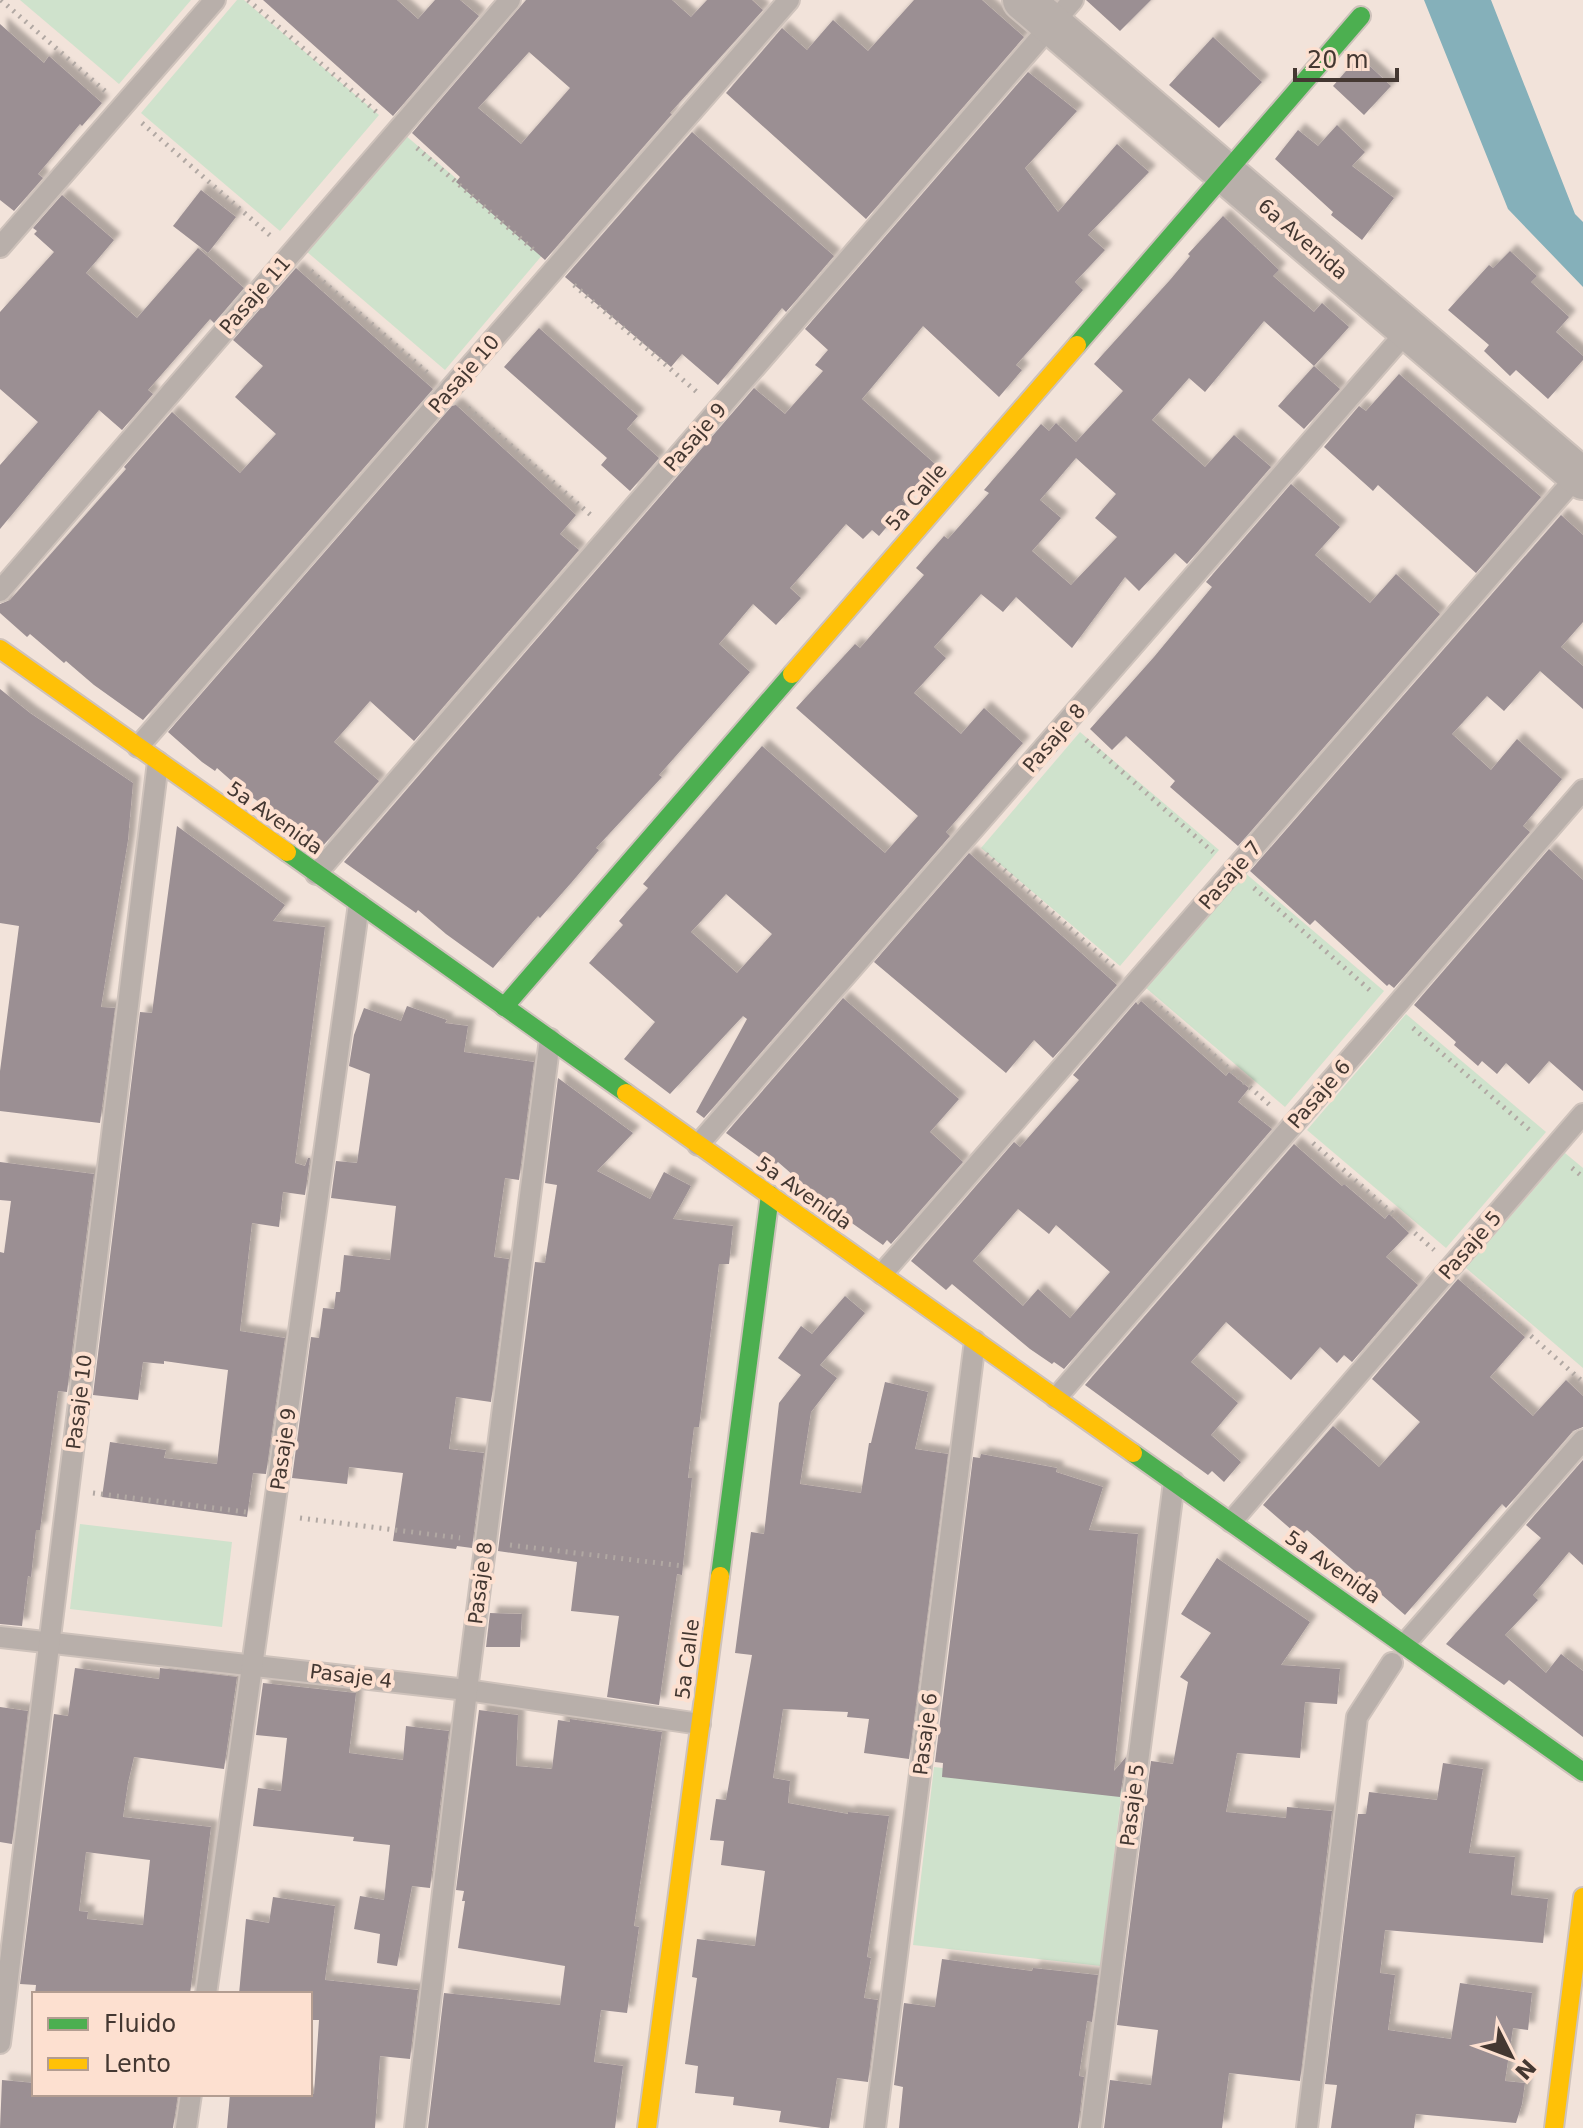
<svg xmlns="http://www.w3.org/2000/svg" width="1583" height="2128" font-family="'DejaVu Sans',sans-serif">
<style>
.green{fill:#cfe2cc}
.water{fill:#85b0ba}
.building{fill:#9b8f93;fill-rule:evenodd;filter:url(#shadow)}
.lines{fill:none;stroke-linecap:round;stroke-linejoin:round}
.lane-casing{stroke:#cec2bb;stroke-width:24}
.street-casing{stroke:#cec2bb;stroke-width:44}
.fast-casing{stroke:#cec2bb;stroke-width:22}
.slow-casing{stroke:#cec2bb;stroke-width:22}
.path{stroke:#b1a8a3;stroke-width:5;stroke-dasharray:2 6;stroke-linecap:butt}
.lane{stroke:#b8afaa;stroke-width:20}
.street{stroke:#b8afaa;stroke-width:40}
.fast{stroke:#4caf50;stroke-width:18}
.slow{stroke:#ffc107;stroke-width:18}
.labels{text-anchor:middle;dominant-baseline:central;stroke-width:8;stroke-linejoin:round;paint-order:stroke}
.street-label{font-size:20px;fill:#443832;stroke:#fde0d0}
</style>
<defs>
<filter id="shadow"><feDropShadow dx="7" dy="-7" stdDeviation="2" flood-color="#0004"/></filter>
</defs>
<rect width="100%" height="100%" fill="#f2e3da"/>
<!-- green -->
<g class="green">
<path d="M 20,0 L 191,0 L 119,84 Z"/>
<path d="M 237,0 L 244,0 L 379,115 L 280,231 L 141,113 Z"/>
<path d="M 405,135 L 544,253 L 445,370 L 306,251 Z"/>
<path d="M 1080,732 L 1219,850 L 1120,966 L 981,848 Z"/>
<path d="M 1244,872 L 1384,991 L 1285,1107 L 1146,988 Z"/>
<path d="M 1406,1014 L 1546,1132 L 1446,1248 L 1307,1130 Z"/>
<path d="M 1565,1153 L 1583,1168 L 1583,1368 L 1466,1268 Z"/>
<path d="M 80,1524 L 232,1542 L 222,1627 L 70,1609 Z"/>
<path d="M 934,1767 L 1122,1788 L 1101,1966 L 913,1945 Z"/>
</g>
<!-- water -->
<path class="water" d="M 1424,0 L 1491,0 L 1575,214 L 1583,222 L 1583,287 L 1508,209 Z"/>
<!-- building -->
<g class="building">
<path d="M 263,0 L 397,0 L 418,19 L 435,0 L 460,0 L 479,16 L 393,116 Z"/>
<path d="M 526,0 L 672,0 L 691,17 L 707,0 L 752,0 L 763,10 L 670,113 L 672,114 L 545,260 L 456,182 L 460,177 L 412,133 ZM 529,52 L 570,88 L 521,144 L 478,108 Z"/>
<path d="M 914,0 L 982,0 L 1024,37 L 866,219 L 726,93 L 782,28 L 807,50 L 833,20 L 868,51 Z"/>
<path d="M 1086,0 L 1151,0 L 1120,31 Z"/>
<path d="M 0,24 L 44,63 L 49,56 L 102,103 L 82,126 L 80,124 L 38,174 L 43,178 L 14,211 L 0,200 Z"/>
<path d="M 1213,37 L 1262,82 L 1219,128 L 1169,85 Z"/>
<path d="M 1359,56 L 1391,86 L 1364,115 L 1333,86 Z"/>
<path d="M 1028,72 L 1077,111 L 1025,168 L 1058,212 L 1117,144 L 1149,172 L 1088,235 L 1105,250 L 1075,282 L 1083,290 L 1016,365 L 1022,370 L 999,397 L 923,326 L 862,399 L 935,464 L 902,500 L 906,504 L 879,536 L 872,530 L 863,539 L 846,524 L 790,588 L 801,598 L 776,625 L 753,604 L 719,644 L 750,672 L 659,775 L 662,777 L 596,848 L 599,850 L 571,883 L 540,918 L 538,916 L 493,968 L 446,934 L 418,910 L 416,913 L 344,862 L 754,388 L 785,414 L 823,371 L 815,365 L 828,350 L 805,329 Z"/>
<path d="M 1337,125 L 1365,152 L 1352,166 L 1394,198 L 1362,240 L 1331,215 L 1333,212 L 1275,159 L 1298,130 L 1318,146 Z"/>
<path d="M 692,132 L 834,256 L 786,312 L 782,308 L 718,385 L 682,354 L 671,367 L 565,277 Z"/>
<path d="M 201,190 L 236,217 L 208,253 L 173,226 Z"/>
<path d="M 62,195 L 114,240 L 86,273 L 137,318 L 198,248 L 244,288 L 214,323 L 210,319 L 148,390 L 153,394 L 122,430 L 99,410 L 0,529 L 0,465 L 38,422 L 0,389 L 0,312 L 54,252 L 34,234 L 37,231 L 33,228 Z"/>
<path d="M 1223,216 L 1279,270 L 1273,276 L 1314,312 L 1322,303 L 1349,327 L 1314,366 L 1264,321 L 1205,392 L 1189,378 L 1152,420 L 1205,467 L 1234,435 L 1271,467 L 1187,564 L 1175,553 L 1139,591 L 1125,577 L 1072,648 L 1016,597 L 1003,612 L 981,594 L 934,647 L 946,658 L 914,693 L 961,734 L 984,708 L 1023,743 L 946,832 L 950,836 L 704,1118 L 696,1112 L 747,1019 L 743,1016 L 670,1094 L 624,1059 L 655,1022 L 589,963 L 623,925 L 619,921 L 648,888 L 643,884 L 762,746 L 885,853 L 918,816 L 796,708 L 855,644 L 860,648 L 924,575 L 916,568 L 944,536 L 948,539 L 989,493 L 984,490 L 1041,424 L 1049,431 L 1056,423 L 1076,442 L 1123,391 L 1094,364 L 1170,280 L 1190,256 L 1188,254 ZM 1076,458 L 1116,494 L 1095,518 L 1117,537 L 1071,585 L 1032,551 L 1061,518 L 1040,500 ZM 726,894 L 772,934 L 737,973 L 691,932 Z"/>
<path d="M 1510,251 L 1537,276 L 1531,282 L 1569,317 L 1556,332 L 1583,356 L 1583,360 L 1548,399 L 1516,370 L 1510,376 L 1484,351 L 1489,345 L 1448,310 L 1489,265 L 1493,268 Z"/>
<path d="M 296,268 L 433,389 L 143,720 L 94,685 L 66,661 L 64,663 L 30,634 L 27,637 L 0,613 L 0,604 L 10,600 L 126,469 L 124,467 L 172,412 L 240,473 L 276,434 L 235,397 L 263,366 L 233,340 Z"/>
<path d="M 539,328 L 638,416 L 627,429 L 659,458 L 630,491 L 601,465 L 607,458 L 504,367 Z"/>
<path d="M 1314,366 L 1340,389 L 1304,429 L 1278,406 Z"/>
<path d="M 1399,374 L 1541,497 L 1476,573 L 1378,485 L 1373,491 L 1324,447 L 1359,406 L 1366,411 Z"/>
<path d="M 456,405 L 576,515 L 560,534 L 579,550 L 414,741 L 370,701 L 334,742 L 379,781 L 322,847 L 242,790 L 217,768 L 215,771 L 202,762 L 168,732 L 452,406 Z"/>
<path d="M 1291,484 L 1340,527 L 1315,555 L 1370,603 L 1396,574 L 1440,614 L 1238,846 L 1170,787 L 1175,781 L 1126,736 L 1112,750 L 1090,729 L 1154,657 L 1212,587 L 1206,582 Z"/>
<path d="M 1561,515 L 1583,535 L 1583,622 L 1561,647 L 1583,666 L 1583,709 L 1540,671 L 1504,711 L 1487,696 L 1452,734 L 1491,770 L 1517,739 L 1562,779 L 1523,826 L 1530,832 L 1394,988 L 1389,984 L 1387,986 L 1315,920 L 1310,925 L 1250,871 Z"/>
<path d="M 0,689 L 30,713 L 133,783 L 128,840 L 101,1007 L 115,1008 L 100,1123 L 0,1111 L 0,1071 L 19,926 L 0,923 Z"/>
<path d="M 177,826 L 285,905 L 273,921 L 325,927 L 295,1163 L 305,1166 L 308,1158 L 310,1158 L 305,1195 L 283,1192 L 279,1227 L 252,1223 L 240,1331 L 285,1338 L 266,1474 L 253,1473 L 247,1517 L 102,1497 L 110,1442 L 166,1450 L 164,1458 L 217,1464 L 228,1370 L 164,1361 L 164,1364 L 143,1362 L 138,1400 L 93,1395 L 140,1012 L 152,1013 Z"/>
<path d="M 1549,849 L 1583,880 L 1583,1091 L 1549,1061 L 1529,1084 L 1506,1063 L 1497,1074 L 1482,1061 L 1478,1066 L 1454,1045 L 1456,1042 L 1414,1005 Z"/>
<path d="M 969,853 L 1117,985 L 1053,1058 L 1034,1040 L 1006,1073 L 874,962 Z"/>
<path d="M 843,998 L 959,1099 L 930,1132 L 963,1162 L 891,1244 L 887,1240 L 883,1245 L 832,1209 L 778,1162 L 773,1167 L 726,1133 Z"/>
<path d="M 1141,1001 L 1226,1076 L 1229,1072 L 1249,1088 L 1238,1102 L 1272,1129 L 1064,1369 L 1054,1362 L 1052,1364 L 1030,1349 L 952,1284 L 946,1290 L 911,1261 L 1014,1142 L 1020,1147 L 1079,1080 L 1073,1075 L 1136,1002 L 1138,1005 ZM 1018,1209 L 1049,1234 L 1056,1225 L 1110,1272 L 1070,1318 L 1038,1289 L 1023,1306 L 973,1261 Z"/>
<path d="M 407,1006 L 447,1020 L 445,1023 L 468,1026 L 464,1052 L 534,1062 L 519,1180 L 505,1178 L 494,1257 L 509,1259 L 491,1402 L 456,1397 L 449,1449 L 484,1453 L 472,1548 L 457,1546 L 456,1549 L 393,1541 L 403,1473 L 349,1467 L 347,1484 L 292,1478 L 311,1337 L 319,1338 L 323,1308 L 334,1309 L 336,1292 L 340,1292 L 344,1255 L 390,1260 L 396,1206 L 331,1198 L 336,1161 L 357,1163 L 370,1074 L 349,1066 L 354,1035 L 364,1008 L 401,1021 Z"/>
<path d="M 558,1078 L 633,1133 L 597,1171 L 650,1199 L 664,1172 L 691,1186 L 673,1219 L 733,1226 L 729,1264 L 719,1264 L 699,1427 L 694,1427 L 688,1478 L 692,1478 L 682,1575 L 677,1574 L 659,1705 L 607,1697 L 619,1616 L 571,1611 L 577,1562 L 498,1551 L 535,1262 L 545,1263 L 557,1185 L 545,1183 Z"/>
<path d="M 1294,1144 L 1342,1186 L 1344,1184 L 1385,1219 L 1389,1214 L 1409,1233 L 1386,1257 L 1418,1285 L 1352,1362 L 1344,1355 L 1337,1363 L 1320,1347 L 1291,1380 L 1226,1322 L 1191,1362 L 1238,1403 L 1211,1435 L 1241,1462 L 1224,1482 L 1212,1471 L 1208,1475 L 1085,1385 Z"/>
<path d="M 0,1162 L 94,1174 L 67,1392 L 58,1391 L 40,1530 L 36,1530 L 31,1577 L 28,1576 L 22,1626 L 0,1624 L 0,1252 L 4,1253 L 11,1201 L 0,1200 Z"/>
<path d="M 1458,1279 L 1525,1337 L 1490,1377 L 1533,1416 L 1566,1380 L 1583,1396 L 1583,1427 L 1573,1431 L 1506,1508 L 1502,1504 L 1405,1615 L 1307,1530 L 1300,1537 L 1263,1505 L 1333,1426 L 1379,1467 L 1420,1422 L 1372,1379 Z"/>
<path d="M 845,1296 L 865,1313 L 820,1365 L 837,1378 L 811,1412 L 800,1484 L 861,1493 L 869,1443 L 871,1443 L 885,1382 L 928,1392 L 915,1449 L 948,1454 L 909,1759 L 864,1753 L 869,1719 L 847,1717 L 848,1712 L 783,1709 L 773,1778 L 790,1781 L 788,1803 L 848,1814 L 848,1812 L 889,1816 L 867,1957 L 871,1958 L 864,1998 L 878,2000 L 868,2082 L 837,2078 L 829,2128 L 822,2128 L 779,2122 L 781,2111 L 733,2105 L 734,2097 L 695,2093 L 698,2066 L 685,2064 L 697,1978 L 692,1977 L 697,1939 L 755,1946 L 765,1871 L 721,1865 L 724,1841 L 710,1840 L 716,1799 L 726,1800 L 752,1655 L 735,1653 L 751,1532 L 764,1534 L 779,1403 L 801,1375 L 778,1358 L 801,1326 L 812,1334 Z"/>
<path d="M 981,1454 L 1057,1468 L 1056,1472 L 1103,1487 L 1089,1530 L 1138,1534 L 1114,1771 L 1126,1757 L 1120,1797 L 942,1777 L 943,1763 L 935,1762 L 973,1457 L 980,1458 Z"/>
<path d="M 1583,1460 L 1583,1565 L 1569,1552 L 1533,1595 L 1538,1600 L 1505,1635 L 1546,1673 L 1561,1654 L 1583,1671 L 1583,1737 L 1509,1680 L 1504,1685 L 1446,1644 L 1541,1538 L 1526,1525 Z"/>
<path d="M 1217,1558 L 1310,1622 L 1281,1665 L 1340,1669 L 1337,1704 L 1305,1702 L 1300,1758 L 1237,1753 L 1226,1812 L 1286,1818 L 1287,1807 L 1332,1811 L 1300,2081 L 1229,2073 L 1222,2128 L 1104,2128 L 1110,2080 L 1151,2085 L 1158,2030 L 1117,2025 L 1151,1761 L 1173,1764 L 1188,1682 L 1180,1677 L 1211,1633 L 1181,1614 Z"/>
<path d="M 490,1613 L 522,1614 L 520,1647 L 486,1647 Z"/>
<path d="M 75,1668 L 159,1679 L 160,1668 L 237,1677 L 224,1769 L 134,1757 L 128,1783 L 123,1817 L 211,1827 L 190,1994 L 35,1994 L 36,1985 L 20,1984 L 54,1714 L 68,1716 ZM 86,1852 L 150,1860 L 143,1925 L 87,1919 L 88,1912 L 79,1911 Z"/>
<path d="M 263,1683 L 356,1693 L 349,1753 L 403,1760 L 406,1726 L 449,1731 L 430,1888 L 412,1886 L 397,1966 L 377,1963 L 380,1934 L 354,1929 L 360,1896 L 384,1900 L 390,1845 L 353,1841 L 354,1837 L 253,1826 L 258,1788 L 281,1791 L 287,1738 L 256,1735 Z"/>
<path d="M 0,1707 L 28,1711 L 12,1844 L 0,1842 Z"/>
<path d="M 479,1710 L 518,1715 L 516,1766 L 552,1769 L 558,1720 L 570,1722 L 570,1719 L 662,1732 L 634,1926 L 639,1927 L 627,2013 L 601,2010 L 594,2062 L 623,2066 L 615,2128 L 428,2128 L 444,1993 L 560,2005 L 565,1966 L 458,1948 L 465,1901 L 462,1901 L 464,1891 L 456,1890 Z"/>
<path d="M 1443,1763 L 1483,1769 L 1469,1853 L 1515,1857 L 1511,1895 L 1548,1899 L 1543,1943 L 1385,1930 L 1380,1973 L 1395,1975 L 1388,2030 L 1451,2039 L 1460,1983 L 1532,1993 L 1528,2030 L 1513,2028 L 1505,2081 L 1525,2083 L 1522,2104 L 1516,2123 L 1416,2114 L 1414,2128 L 1331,2128 L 1337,2085 L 1325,2084 L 1358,1814 L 1366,1814 L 1369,1792 L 1437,1800 Z"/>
<path d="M 273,1897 L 335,1906 L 325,1980 L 418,1990 L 410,2059 L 380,2056 L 375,2128 L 227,2128 L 230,2094 L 314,2094 L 319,2020 L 310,2020 L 310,1994 L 239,1994 L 246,1919 L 269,1923 Z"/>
<path d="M 942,1959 L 1032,1971 L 1033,1968 L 1098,1975 L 1092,2022 L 1087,2021 L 1079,2076 L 1084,2077 L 1078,2128 L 899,2128 L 903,2087 L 894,2085 L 904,2003 L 935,2007 Z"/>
<path d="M 2,2080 L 34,2083 L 34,2094 L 178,2094 L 173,2128 L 0,2128 Z"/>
</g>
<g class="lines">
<defs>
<g id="lane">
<path d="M 0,247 L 215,0"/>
<path d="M 0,591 L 510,0"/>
<path d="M 138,747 L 789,0"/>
<path d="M 316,874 L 1073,0"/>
<path d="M 698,1145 L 1408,330"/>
<path d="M 882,1274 L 1578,475"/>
<path d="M 1056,1398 L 1583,790"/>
<path d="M 1231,1522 L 1583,1114"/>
<path d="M 0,1637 L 467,1690 L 700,1724"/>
<path d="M 1404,1645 L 1583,1440"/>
<path d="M 206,1994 L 359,904"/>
<path d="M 0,2043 L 158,762"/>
<path d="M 186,2128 L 191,2094"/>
<path d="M 415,2128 L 467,1690 L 550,1039"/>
<path d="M 875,2128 L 975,1341"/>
<path d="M 1091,2128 L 1174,1482"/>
<path d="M 1307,2128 L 1357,1717 L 1392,1663"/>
</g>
<path id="street" d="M 1023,0 L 1583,479"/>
<g id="fast">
<path d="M 1077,345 L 1361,16"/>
<path d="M 287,852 L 626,1093"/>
<path d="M 504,1007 L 792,674"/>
<path d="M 1133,1453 L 1583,1772"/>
<path d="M 720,1576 L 770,1195"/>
</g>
<g id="slow">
<path d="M 0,649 L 287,852"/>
<path d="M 792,674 L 1077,345"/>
<path d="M 626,1093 L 1133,1453"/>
<path d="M 647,2128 L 720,1576"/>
<path d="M 1554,2128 L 1583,1897"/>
</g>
</defs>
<!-- lane casing -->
<use href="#lane" class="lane-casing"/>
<!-- street casing -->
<use href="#street" class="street-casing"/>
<!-- fast casing -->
<use href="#fast" class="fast-casing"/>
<!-- slow casing -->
<use href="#slow" class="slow-casing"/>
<!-- path -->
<g class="path">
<path d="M 1,0 L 105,91"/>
<path d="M 248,0 L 380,115"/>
<path d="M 142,123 L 273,238"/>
<path d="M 417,148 L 536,252"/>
<path d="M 311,271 L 430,375"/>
<path d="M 574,285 L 699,394"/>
<path d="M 468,408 L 593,517"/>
<path d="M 1086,740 L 1213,852"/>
<path d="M 986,854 L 1116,969"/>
<path d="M 1254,888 L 1372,992"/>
<path d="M 1154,1002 L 1272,1107"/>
<path d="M 1413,1028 L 1532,1132"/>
<path d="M 1313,1143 L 1434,1250"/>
<path d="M 1572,1168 L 1583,1177"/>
<path d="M 1471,1283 L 1583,1382"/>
<path d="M 93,1493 L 246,1512"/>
<path d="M 300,1518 L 460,1538"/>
<path d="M 510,1545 L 683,1566"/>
</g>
<!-- lane -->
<use href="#lane" class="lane"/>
<!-- street -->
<use href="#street" class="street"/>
<!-- fast -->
<use href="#fast" class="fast"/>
<!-- slow -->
<use href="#slow" class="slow"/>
</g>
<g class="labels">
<!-- street labels -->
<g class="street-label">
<text transform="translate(1303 239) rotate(41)">6a Avenida</text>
<text transform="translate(255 295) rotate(-49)">Pasaje 11</text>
<text transform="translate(464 374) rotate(-49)">Pasaje 10</text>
<text transform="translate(695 437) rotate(-49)">Pasaje 9</text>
<text transform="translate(916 497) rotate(-49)">5a Calle</text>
<text transform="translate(1054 738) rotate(-49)">Pasaje 8</text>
<text transform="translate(275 818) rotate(35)">5a Avenida</text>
<text transform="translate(1230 875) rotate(-49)">Pasaje 7</text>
<text transform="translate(1319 1094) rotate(-49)">Pasaje 6</text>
<text transform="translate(804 1193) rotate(35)">5a Avenida</text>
<text transform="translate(1470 1245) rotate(-49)">Pasaje 5</text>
<text transform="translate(79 1402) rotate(-83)">Pasaje 10</text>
<text transform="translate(283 1449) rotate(-82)">Pasaje 9</text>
<text transform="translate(1333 1567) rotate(35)">5a Avenida</text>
<text transform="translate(480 1583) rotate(-83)">Pasaje 8</text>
<text transform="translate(687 1659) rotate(-83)">5a Calle</text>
<text transform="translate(351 1676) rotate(7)">Pasaje 4</text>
<text transform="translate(925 1734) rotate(-83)">Pasaje 6</text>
<text transform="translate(1132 1805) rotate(-83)">Pasaje 5</text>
</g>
</g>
<!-- legend -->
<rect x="32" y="1992" width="280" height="104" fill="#fde0d0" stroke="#b39d91" stroke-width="2"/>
<rect x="48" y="2018" width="40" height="12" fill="#4caf50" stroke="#b39d91" stroke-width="2"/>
<text x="104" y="2032" font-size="24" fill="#443832">Fluido</text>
<rect x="48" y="2058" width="40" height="12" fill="#ffc107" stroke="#b39d91" stroke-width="2"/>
<text x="104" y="2072" font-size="24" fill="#443832">Lento</text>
<!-- north arrow -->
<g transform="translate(1511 2056) rotate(132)" stroke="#fde0d0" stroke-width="6" paint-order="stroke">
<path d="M0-6L14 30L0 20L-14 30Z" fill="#443832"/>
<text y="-12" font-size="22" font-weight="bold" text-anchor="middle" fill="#443832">N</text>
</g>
<!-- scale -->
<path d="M1295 68v12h102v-12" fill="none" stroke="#443832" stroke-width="4"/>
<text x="1307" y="68" font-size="24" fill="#443832" stroke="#fde0d0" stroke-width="6" paint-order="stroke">20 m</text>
</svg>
